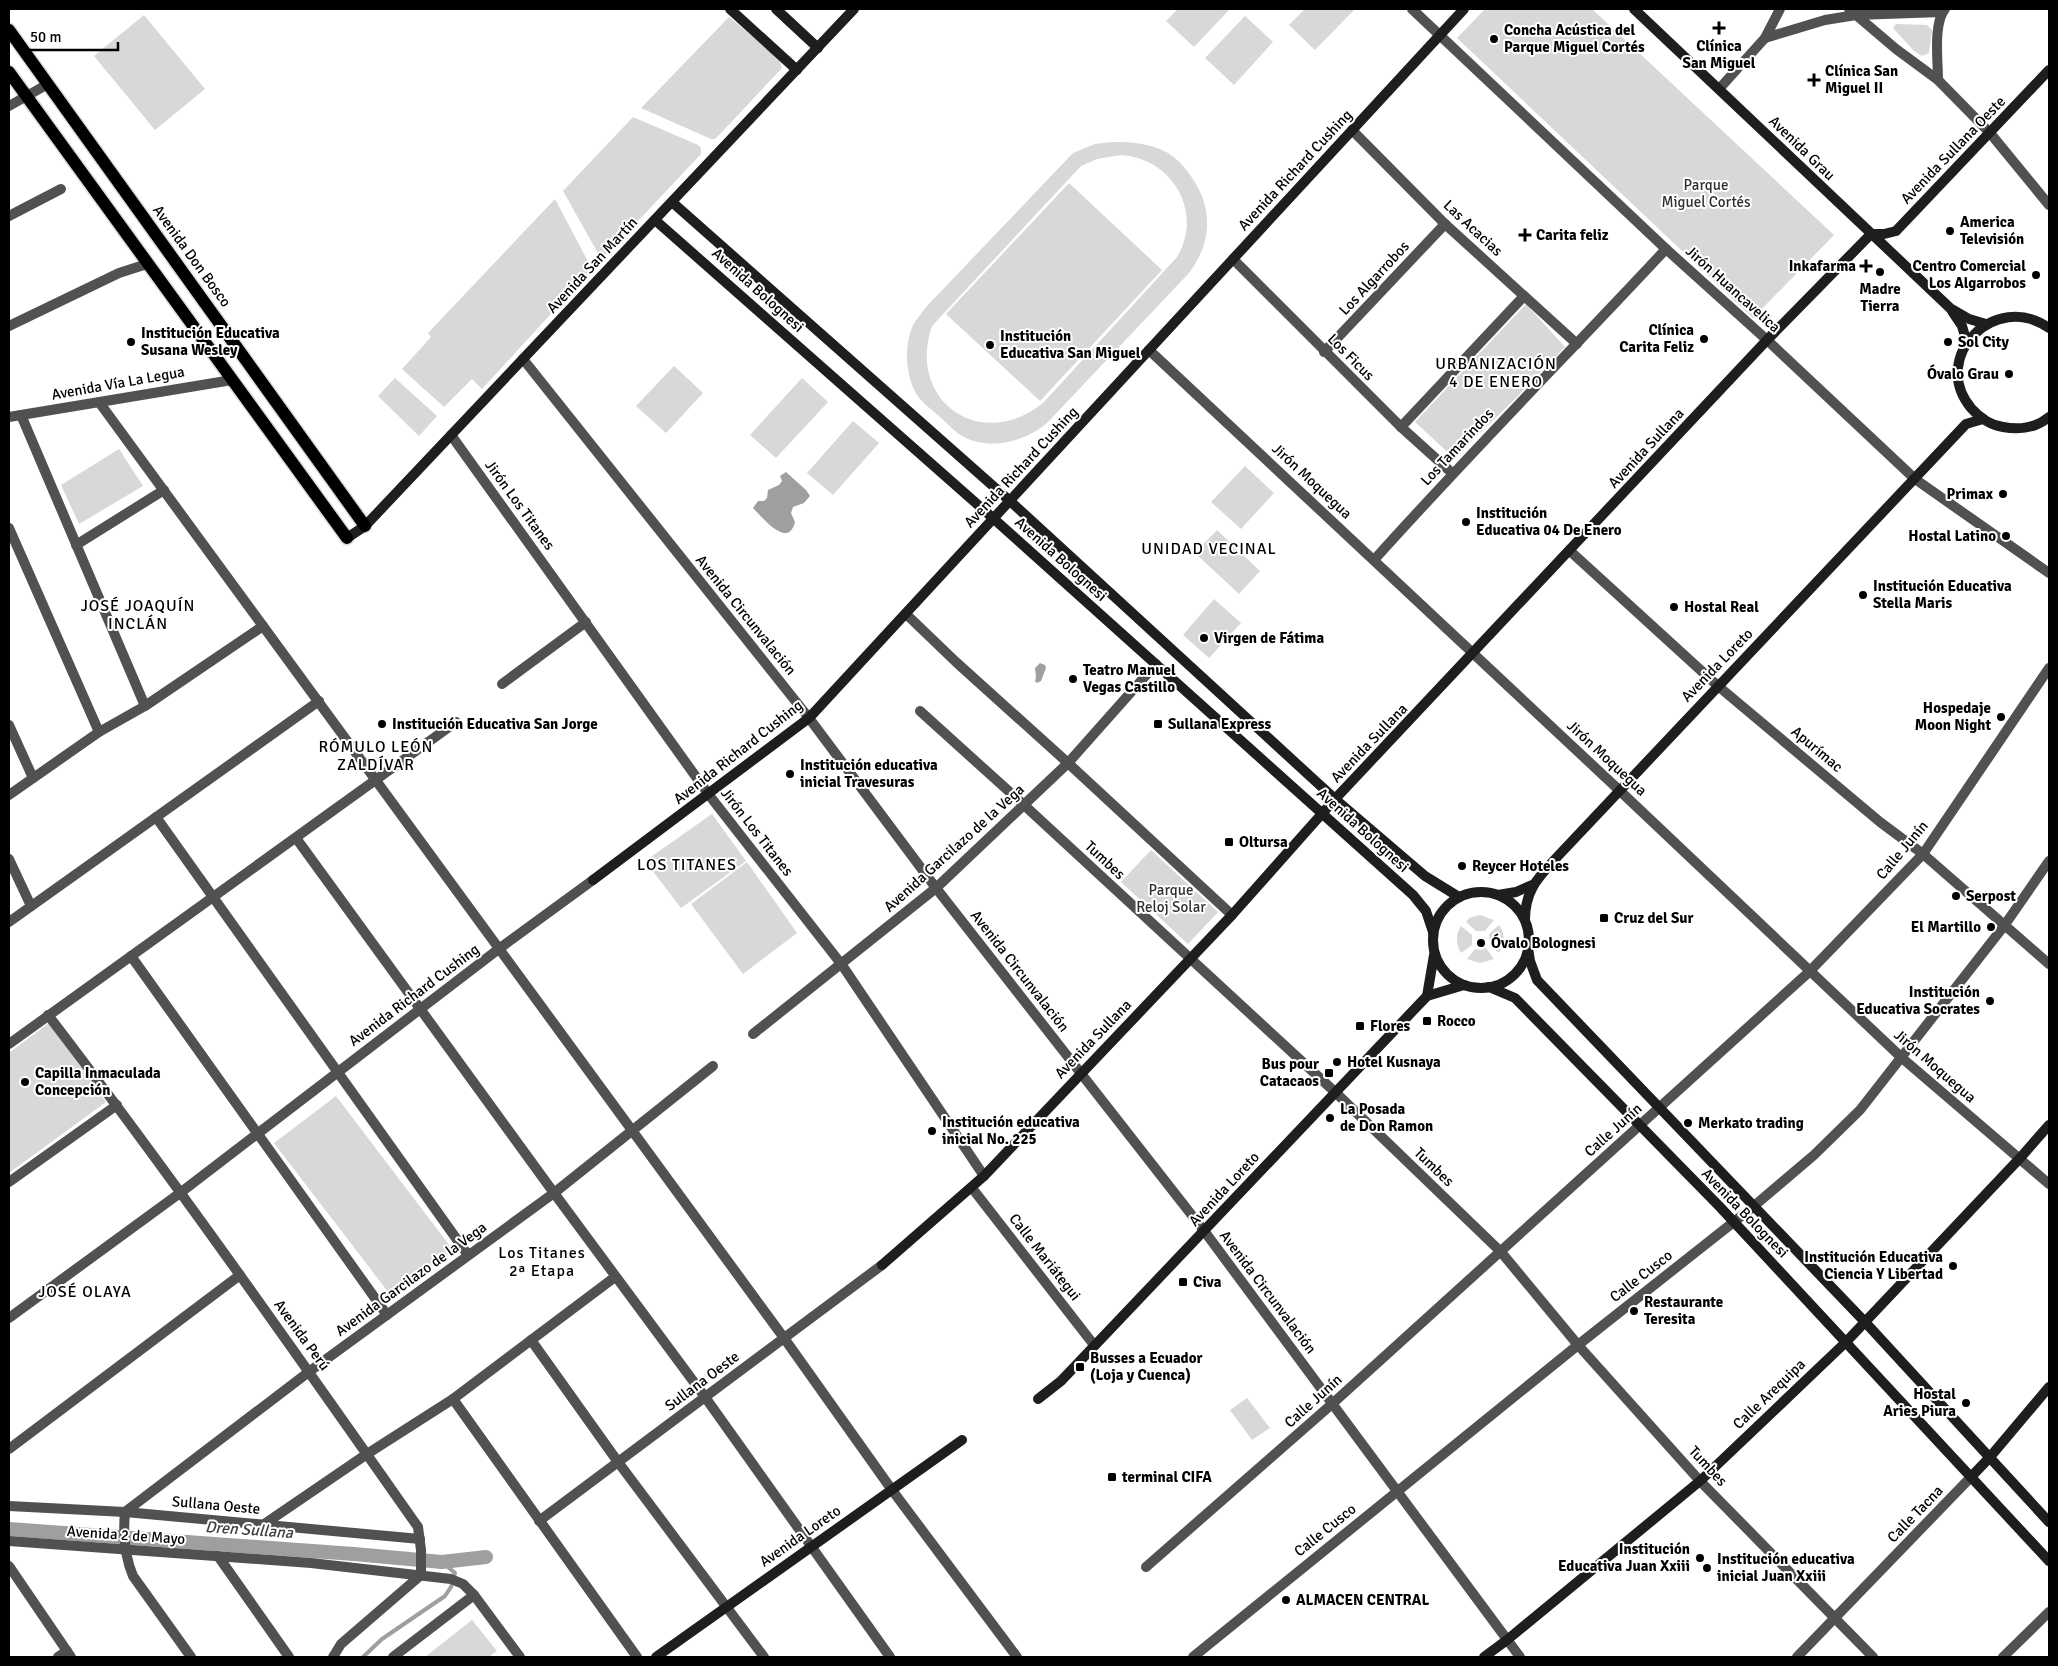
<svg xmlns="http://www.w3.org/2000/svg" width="2058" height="1666" font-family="Signika,sans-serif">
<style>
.green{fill:#d8d8d8;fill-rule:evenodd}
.water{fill:#9f9f9f}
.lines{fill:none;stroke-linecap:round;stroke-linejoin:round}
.stream{stroke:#9f9f9f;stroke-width:4}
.canal{stroke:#9f9f9f;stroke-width:14}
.primary-casing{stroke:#dbdbdb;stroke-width:15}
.street{stroke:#515151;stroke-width:10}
.secondary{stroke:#1e1e1e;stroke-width:10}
.primary{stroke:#000;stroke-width:12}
.poi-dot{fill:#000;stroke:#fff;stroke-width:2}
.labels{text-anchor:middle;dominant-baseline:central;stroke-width:4;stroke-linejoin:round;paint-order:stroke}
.poi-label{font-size:15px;font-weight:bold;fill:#000;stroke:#fff;text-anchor:start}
.street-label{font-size:15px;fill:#000;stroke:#fff}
.park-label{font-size:15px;fill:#2f2f2f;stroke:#fff}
.neighbourhood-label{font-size:16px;letter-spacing:1px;fill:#000;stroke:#fff}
.water-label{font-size:16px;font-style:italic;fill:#404040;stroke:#fff}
</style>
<rect width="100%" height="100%" fill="#fff"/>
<!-- green -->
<g class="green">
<path d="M 1178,9 L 1230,9 L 1194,47 L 1166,21 Z"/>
<path d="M 1305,9 L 1353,9 L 1354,10 L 1315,50 L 1289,25 Z"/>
<path d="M 1485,9 L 1592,9 L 1834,235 L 1753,318 L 1457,38 Z"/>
<path d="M 144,15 L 205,89 L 155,130 L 94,56 Z"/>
<path d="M 1245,16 L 1273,42 L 1234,85 L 1205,58 Z"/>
<path d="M 729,17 L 779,58 L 782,68 L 720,134 L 715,139 L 711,139 L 641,108 Z"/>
<path d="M 1896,24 L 1927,25 L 1932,30 L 1929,53 L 1922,56 L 1914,51 L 1893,28 Z"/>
<path d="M 633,117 L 698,145 L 701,148 L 701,154 L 605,256 L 602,257 L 599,255 L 563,191 Z"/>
<path d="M 1112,142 C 1131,142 1151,143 1168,153 C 1176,158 1182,164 1187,171 C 1213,203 1214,240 1189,273 L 1047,423 C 1024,442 990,451 962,436 C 955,432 948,424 942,419 C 934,411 923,404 917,395 C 905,376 904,345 913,325 C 917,319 922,312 927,306 L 1073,153 L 1095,144 ZM 1121,155 C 1172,158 1204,212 1177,257 L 1044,402 C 982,454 906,401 932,326 L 1081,166 L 1097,159 Z"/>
<path d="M 1069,183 L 1162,270 L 1040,401 L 946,314 Z"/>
<path d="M 555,199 L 592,269 L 482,389 L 472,379 L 444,407 L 402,369 L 431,337 L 428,333 Z"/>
<path d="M 1526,304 L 1565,347 L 1512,402 L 1454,458 L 1415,422 Z"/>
<path d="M 674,366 L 703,393 L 666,433 L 636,406 Z"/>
<path d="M 395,378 L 437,416 L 419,436 L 378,396 Z"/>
<path d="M 802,378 L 828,402 L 776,458 L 750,435 Z"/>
<path d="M 853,421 L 879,443 L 833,495 L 807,473 Z"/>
<path d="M 119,449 L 143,486 L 79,524 L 61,485 Z"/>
<path d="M 1245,466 L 1274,493 L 1241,529 L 1211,502 Z"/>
<path d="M 1217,530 L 1260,571 L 1239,594 L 1195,553 Z"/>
<path d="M 1214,599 L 1241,623 L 1209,658 L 1183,635 Z"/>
<path d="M 712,814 L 746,861 L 681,908 L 645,861 Z"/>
<path d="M 1151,850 L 1218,912 L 1188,944 L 1121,882 Z"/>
<path d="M 747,862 L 797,933 L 743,974 L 691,904 Z"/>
<path d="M 1480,915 L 1494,920 L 1485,931 L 1476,931 L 1466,922 L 1469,918 Z"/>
<path d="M 1499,925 C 1506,934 1504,944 1499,953 L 1490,945 L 1489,934 Z"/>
<path d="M 1461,926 L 1472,935 L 1472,945 L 1461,953 C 1456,944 1455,935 1461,926 Z"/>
<path d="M 1486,948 L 1494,959 L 1480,963 L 1467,959 L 1475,949 L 1481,950 Z"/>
<path d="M 49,1023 L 106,1102 L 9,1173 L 9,1053 Z"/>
<path d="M 336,1096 L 453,1250 L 392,1297 L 274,1143 Z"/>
<path d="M 1247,1398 L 1270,1428 L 1252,1440 L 1230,1410 Z"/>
<path d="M 472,1620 L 497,1651 L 489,1657 L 425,1657 Z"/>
</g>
<!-- water -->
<g class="water">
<path d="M 786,472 L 806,490 L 810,496 L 804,503 L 793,507 L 791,513 L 795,522 C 788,550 762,517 753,508 L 758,501 L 764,501 L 767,498 L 768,490 L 779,485 L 782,481 L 780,476 Z"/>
<path d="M 1040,663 L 1045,665 L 1046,668 L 1041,681 L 1037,683 L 1035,681 L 1036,677 L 1035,668 Z"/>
</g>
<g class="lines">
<!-- stream -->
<path class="stream" d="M 363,1657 L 382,1639 L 445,1596 L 451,1587 L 455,1573 L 442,1562"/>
<!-- canal -->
<path class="canal" d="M 9,1529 L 354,1554 L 442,1562 L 486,1557"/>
<defs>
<g id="primary">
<path d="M 9,30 L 365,526"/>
<path d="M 9,72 L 347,538"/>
</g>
</defs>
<!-- primary casing -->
<use href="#primary" class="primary-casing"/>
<!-- street -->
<g class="street">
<path d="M 1412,9 L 1666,249 L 1767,340 L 1915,479 L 2049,573"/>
<path d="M 1849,9 L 1896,49 L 1938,80 L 1990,133 L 2049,205"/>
<path d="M 1765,38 L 1825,20 L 1856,15 L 1942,12"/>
<path d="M 1938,80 C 1938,60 1933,24 1945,9"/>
<path d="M 1719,89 L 1765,38 L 1780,9"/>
<path d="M 9,106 L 48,84"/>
<path d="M 1352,130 L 1445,224 L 1577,344"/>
<path d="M 9,216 L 61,189"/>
<path d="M 1233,259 L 1401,427 L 1452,473"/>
<path d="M 9,326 L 119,273 L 147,264"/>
<path d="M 1149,350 L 1619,790 L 1902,1058 L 2049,1184"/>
<path d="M 1324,352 L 1445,224"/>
<path d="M 523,359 L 809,718 L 936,888 L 1205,1232 L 1520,1657"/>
<path d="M 99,402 L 784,1338 L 892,1490 L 1017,1657"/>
<path d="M 21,415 L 145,706"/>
<path d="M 9,417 L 232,380"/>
<path d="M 1401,427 L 1524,296"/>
<path d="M 451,435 L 709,795 L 842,965 L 984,1176"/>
<path d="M 9,528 L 99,732"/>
<path d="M 76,545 L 164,490"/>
<path d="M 1570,551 L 1718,686 L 1880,822 L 1923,854 L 2049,964"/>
<path d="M 1374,560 C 1469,454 1569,353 1666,249"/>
<path d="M 906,614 L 956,662 L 1068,763 L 1232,915"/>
<path d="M 502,684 L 586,622"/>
<path d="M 920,711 L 1024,805 L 1335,1092 L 1501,1252 L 1578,1345 L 1700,1481 L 1873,1657"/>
<path d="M 9,725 L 33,778"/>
<path d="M 9,795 L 99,732 L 145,706 L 263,626"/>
<path d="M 156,817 L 468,1255"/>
<path d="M 296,838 L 554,1193 L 705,1397 L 890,1657"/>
<path d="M 9,859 L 31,906"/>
<path d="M 9,922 L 319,701"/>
<path d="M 131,956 L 387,1315"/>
<path d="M 48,1015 C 176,1182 297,1355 418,1527 L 421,1550 L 421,1575"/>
<path d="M 753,1034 L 936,888 L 1068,763 L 1156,664"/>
<path d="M 9,1044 L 456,722"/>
<path d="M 9,1182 L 117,1105"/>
<path d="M 972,1188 L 1094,1345"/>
<path d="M 9,1318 L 180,1193 L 500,948 L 593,880"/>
<path d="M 531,1340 L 618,1462 L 764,1657"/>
<path d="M 453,1399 L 637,1657"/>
<path d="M 9,1449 L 240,1275"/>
<path d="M 9,1506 L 125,1512 L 420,1539"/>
<path d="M 539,1521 L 882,1265"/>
<path d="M 263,1525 L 367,1454 L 453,1399 L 615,1277"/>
<path d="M 9,1541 L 311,1563 L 451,1579 L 463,1584 L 474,1595 L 520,1657"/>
<path d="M 218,1556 L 289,1657"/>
<path d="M 9,1566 L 71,1657"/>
<path d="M 1146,1567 L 1332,1404 L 1809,972 L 1923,854 L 2049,668"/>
<path d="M 58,1657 L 67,1651"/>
<path d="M 191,1657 L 133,1576 C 124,1555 123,1534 125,1512 L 310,1371 L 554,1193 L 713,1066"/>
<path d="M 333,1657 L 341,1644 L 421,1575"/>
<path d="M 393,1657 L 474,1595"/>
<path d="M 1193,1657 L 1578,1345 L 1754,1206 L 1814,1155 L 1860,1110 L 2004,926 L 2049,861"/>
<path d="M 1797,1657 L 1971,1477"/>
<path d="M 2003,1657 L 2049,1612"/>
</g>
<!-- secondary -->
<g class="secondary">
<path d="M 730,9 L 797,70"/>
<path d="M 776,9 L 818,48"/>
<path d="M 1634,9 L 1950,308 L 1969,319 L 1986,324"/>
<path d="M 672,202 L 1010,501 L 1335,799 L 1425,876 L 1459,897"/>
<path d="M 655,220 L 994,519 L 1413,895 L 1426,911 L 1433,932"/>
<path d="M 1952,311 L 1962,326 L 1967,343"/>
<path d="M 2049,328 C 1995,290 1929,357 1971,408 C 1979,417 1990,425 2003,427 C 2019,430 2036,428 2049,417"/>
<path d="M 347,538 L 365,526 L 854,9"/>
<path d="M 593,880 L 809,718 L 1464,9"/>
<circle cx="1481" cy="940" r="48"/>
<path d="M 1498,895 L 1516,892 L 1532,885"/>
<path d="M 1525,920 C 1525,889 1539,877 1558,856 L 1966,424 L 1983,419"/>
<path d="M 1528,948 L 1530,961 L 1537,980 L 1865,1322 L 2049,1522"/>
<path d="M 1489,987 L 1515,998 L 1720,1207 L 2049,1561"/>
<path d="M 1427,996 L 1434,955"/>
<path d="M 882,1265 L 984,1176 L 1232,915 L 1335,799 L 1767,340 L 1871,234 L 1884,234 L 1896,231 L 2049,70"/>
<path d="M 1038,1399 L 1061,1381 L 1427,996 L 1464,985"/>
<path d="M 1971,1477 L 1990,1457 L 2049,1387"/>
<path d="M 656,1657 L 962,1440"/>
<path d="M 1484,1657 L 1507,1640 L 1700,1481 L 1846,1342 L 2021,1157 L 2049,1125"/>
</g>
<!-- primary -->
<use href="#primary" class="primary"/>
</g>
<!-- markers -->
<g class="poi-dot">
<path d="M1716.5 20.5h5v5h5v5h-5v5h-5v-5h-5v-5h5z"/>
<circle cx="1494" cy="39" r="5"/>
<path d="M1811.5 72.5h5v5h5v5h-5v5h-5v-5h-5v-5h5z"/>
<circle cx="1950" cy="231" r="5"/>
<path d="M1522.5 227.5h5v5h5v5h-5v5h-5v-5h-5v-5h5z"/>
<path d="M1863.5 258.5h5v5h5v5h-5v5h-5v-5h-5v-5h5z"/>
<circle cx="1880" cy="272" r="5"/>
<circle cx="2036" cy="275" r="5"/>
<circle cx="1704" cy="339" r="5"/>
<circle cx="131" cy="342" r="5"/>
<circle cx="1948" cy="342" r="5"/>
<circle cx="990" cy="345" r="5"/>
<circle cx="2009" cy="374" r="5"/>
<circle cx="2003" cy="494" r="5"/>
<circle cx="1466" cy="522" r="5"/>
<circle cx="2006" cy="536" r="5"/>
<circle cx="1863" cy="595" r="5"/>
<circle cx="1674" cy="607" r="5"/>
<circle cx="1204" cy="638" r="5"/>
<circle cx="1073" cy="679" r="5"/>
<circle cx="2001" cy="717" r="5"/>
<circle cx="382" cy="724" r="5"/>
<rect x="1153" y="719" width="10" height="10" rx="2.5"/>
<circle cx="790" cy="774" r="5"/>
<rect x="1224" y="837" width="10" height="10" rx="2.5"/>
<circle cx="1462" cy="866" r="5"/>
<circle cx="1956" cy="896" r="5"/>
<rect x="1599" y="913" width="10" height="10" rx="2.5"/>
<circle cx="1991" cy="927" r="5"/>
<circle cx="1481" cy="943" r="5"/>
<circle cx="1990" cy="1001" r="5"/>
<rect x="1422" y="1016" width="10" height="10" rx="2.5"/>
<rect x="1355" y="1021" width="10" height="10" rx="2.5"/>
<circle cx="1337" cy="1062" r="5"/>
<rect x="1324" y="1068" width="10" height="10" rx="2.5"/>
<circle cx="25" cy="1082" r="5"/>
<circle cx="1330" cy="1118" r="5"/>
<circle cx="1688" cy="1123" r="5"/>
<circle cx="932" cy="1131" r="5"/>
<circle cx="1953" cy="1266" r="5"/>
<rect x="1178" y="1277" width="10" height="10" rx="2.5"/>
<circle cx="1634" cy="1311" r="5"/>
<rect x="1075" y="1362" width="10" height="10" rx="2.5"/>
<circle cx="1966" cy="1403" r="5"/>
<rect x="1107" y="1472" width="10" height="10" rx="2.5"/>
<circle cx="1700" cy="1558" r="5"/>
<circle cx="1707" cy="1568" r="5"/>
<circle cx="1286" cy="1600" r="5"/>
</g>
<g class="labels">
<!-- poi labels -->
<g class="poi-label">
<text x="1504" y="30">Concha Acústica del<tspan x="1504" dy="17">Parque Miguel Cortés</tspan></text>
<text x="1719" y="46" text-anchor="middle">Clínica<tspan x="1719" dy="17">San Miguel</tspan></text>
<text x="1825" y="71">Clínica San<tspan x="1825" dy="17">Miguel II</tspan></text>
<text x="1960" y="222">America<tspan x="1960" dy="17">Televisión</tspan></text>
<text x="1536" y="235">Carita feliz</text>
<text x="1856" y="266" text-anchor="end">Inkafarma</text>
<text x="2026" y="266" text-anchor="end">Centro Comercial<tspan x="2026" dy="17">Los Algarrobos</tspan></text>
<text x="1880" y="289" text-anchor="middle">Madre<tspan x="1880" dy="17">Tierra</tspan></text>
<text x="1694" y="330" text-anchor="end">Clínica<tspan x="1694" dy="17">Carita Feliz</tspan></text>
<text x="141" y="333">Institución Educativa<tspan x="141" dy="17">Susana Wesley</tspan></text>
<text x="1000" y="336">Institución<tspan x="1000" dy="17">Educativa San Miguel</tspan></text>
<text x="1958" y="342">Sol City</text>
<text x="1999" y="374" text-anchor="end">Óvalo Grau</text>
<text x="1993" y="494" text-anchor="end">Primax</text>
<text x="1476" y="513">Institución<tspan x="1476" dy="17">Educativa 04 De Enero</tspan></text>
<text x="1996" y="536" text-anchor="end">Hostal Latino</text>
<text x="1873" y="586">Institución Educativa<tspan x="1873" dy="17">Stella Maris</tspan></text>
<text x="1684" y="607">Hostal Real</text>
<text x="1214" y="638">Virgen de Fátima</text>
<text x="1083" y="670">Teatro Manuel<tspan x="1083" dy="17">Vegas Castillo</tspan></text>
<text x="1991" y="708" text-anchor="end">Hospedaje<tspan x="1991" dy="17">Moon Night</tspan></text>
<text x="392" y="724">Institución Educativa San Jorge</text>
<text x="1168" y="724">Sullana Express</text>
<text x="800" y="765">Institución educativa<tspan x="800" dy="17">inicial Travesuras</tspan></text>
<text x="1239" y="842">Oltursa</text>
<text x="1472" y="866">Reycer Hoteles</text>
<text x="1966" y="896">Serpost</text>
<text x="1614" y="918">Cruz del Sur</text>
<text x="1981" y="927" text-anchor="end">El Martillo</text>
<text x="1491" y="943">Óvalo Bolognesi</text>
<text x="1980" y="992" text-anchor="end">Institución<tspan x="1980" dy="17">Educativa Socrates</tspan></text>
<text x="1437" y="1021">Rocco</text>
<text x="1370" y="1026">Flores</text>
<text x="1347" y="1062">Hotel Kusnaya</text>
<text x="1319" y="1064" text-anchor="end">Bus pour<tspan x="1319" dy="17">Catacaos</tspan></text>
<text x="35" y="1073">Capilla Inmaculada<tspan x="35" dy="17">Concepción</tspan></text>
<text x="1340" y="1109">La Posada<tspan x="1340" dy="17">de Don Ramon</tspan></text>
<text x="942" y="1122">Institución educativa<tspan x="942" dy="17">inicial No. 225</tspan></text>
<text x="1698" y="1123">Merkato trading</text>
<text x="1943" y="1257" text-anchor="end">Institución Educativa<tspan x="1943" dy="17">Ciencia Y Libertad</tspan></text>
<text x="1193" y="1282">Civa</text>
<text x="1644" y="1302">Restaurante<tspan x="1644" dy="17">Teresita</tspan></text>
<text x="1090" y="1358">Busses a Ecuador<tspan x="1090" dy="17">(Loja y Cuenca)</tspan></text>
<text x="1956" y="1394" text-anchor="end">Hostal<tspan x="1956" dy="17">Aries Piura</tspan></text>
<text x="1122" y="1477">terminal CIFA</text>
<text x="1690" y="1549" text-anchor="end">Institución<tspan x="1690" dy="17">Educativa Juan Xxiii</tspan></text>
<text x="1717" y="1559">Institución educativa<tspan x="1717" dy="17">inicial Juan Xxiii</tspan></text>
<text x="1296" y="1600">ALMACEN CENTRAL</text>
</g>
<!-- street labels -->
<g class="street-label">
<text transform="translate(1802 148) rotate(44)">Avenida Grau</text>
<text transform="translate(1953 150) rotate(-46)">Avenida Sullana Oeste</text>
<text transform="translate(1295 170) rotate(-47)">Avenida Richard Cushing</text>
<text transform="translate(1473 228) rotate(43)">Las Acacias</text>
<text transform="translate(192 256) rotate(54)">Avenida Don Bosco</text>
<text transform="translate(592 265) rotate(-47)">Avenida San Martín</text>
<text transform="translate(1374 278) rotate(-47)">Los Algarrobos</text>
<text transform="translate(1733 289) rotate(42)">Jirón Huancavelica</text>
<text transform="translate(758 290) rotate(42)">Avenida Bolognesi</text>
<text transform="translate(1351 357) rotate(45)">Los Ficus</text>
<text transform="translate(118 383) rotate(-10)">Avenida Vía La Legua</text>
<text transform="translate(1457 447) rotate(-47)">Los Tamarindos</text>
<text transform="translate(1646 448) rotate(-47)">Avenida Sullana</text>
<text transform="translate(1021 467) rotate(-47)">Avenida Richard Cushing</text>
<text transform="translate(1312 481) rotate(43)">Jirón Moquegua</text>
<text transform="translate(520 505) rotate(54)">Jirón Los Titanes</text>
<text transform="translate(1061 559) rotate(42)">Avenida Bolognesi</text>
<text transform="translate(746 615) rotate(51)">Avenida Circunvalación</text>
<text transform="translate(1717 665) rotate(-46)">Avenida Loreto</text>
<text transform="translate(1369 743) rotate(-46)">Avenida Sullana</text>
<text transform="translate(1817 749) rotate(40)">Apurímac</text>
<text transform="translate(738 752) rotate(-38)">Avenida Richard Cushing</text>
<text transform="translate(1607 758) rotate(43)">Jirón Moquegua</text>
<text transform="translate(1363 830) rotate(42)">Avenida Bolognesi</text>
<text transform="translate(757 832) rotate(52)">Jirón Los Titanes</text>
<text transform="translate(954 848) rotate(-42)">Avenida Garcilazo de la Vega</text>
<text transform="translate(1902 850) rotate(-50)">Calle Junín</text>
<text transform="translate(1105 860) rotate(43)">Tumbes</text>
<text transform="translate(1020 971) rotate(52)">Avenida Circunvalación</text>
<text transform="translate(414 995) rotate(-37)">Avenida Richard Cushing</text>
<text transform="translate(1093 1039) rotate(-46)">Avenida Sullana</text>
<text transform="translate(1935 1066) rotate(41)">Jirón Moquegua</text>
<text transform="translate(1613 1130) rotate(-42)">Calle Junín</text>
<text transform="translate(1434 1167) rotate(44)">Tumbes</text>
<text transform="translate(1224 1189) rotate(-47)">Avenida Loreto</text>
<text transform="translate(1745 1213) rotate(46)">Avenida Bolognesi</text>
<text transform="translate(1045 1257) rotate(52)">Calle Mariátegui</text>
<text transform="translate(1641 1276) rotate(-38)">Calle Cusco</text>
<text transform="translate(411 1279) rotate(-36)">Avenida Garcilazo de la Vega</text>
<text transform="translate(1268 1292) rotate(53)">Avenida Circunvalación</text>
<text transform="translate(302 1335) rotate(54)">Avenida Perú</text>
<text transform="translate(702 1381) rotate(-37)">Sullana Oeste</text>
<text transform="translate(1769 1394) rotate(-44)">Calle Arequipa</text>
<text transform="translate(1313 1401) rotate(-42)">Calle Junín</text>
<text transform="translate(1708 1466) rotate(47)">Tumbes</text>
<text transform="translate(216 1505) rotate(5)">Sullana Oeste</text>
<text transform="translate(1915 1514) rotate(-46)">Calle Tacna</text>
<text transform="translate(1325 1530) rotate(-39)">Calle Cusco</text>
<text transform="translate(126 1535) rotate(4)">Avenida 2 de Mayo</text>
<text transform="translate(800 1536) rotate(-35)">Avenida Loreto</text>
</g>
<!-- park labels -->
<g class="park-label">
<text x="1706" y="185">Parque<tspan x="1706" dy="17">Miguel Cortés</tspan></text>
<text x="1171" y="890">Parque<tspan x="1171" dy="17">Reloj Solar</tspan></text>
</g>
<!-- neighbourhood labels -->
<g class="neighbourhood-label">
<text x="1496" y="364">URBANIZACIÓN<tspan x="1496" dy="18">4 DE ENERO</tspan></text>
<text x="1209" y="549">UNIDAD VECINAL</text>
<text x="138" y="606">JOSÉ JOAQUÍN<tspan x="138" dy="18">INCLÁN</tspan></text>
<text x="376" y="747">RÓMULO LEÓN<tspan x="376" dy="18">ZALDÍVAR</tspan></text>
<text x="687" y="865">LOS TITANES</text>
<text x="542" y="1253">Los Titanes<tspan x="542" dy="18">2ª Etapa</tspan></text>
<text x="85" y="1292">JOSÉ OLAYA</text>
</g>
<!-- water labels -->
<g class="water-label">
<text transform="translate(249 1530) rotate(4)">Dren Sullana</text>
</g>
</g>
<!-- border -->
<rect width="2058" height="1666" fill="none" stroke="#000000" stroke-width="20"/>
<!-- scale -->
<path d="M22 42v8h96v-8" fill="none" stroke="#000000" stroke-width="2.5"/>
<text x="30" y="42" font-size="15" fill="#000000" stroke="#ffffff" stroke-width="4" paint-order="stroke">50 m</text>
</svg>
